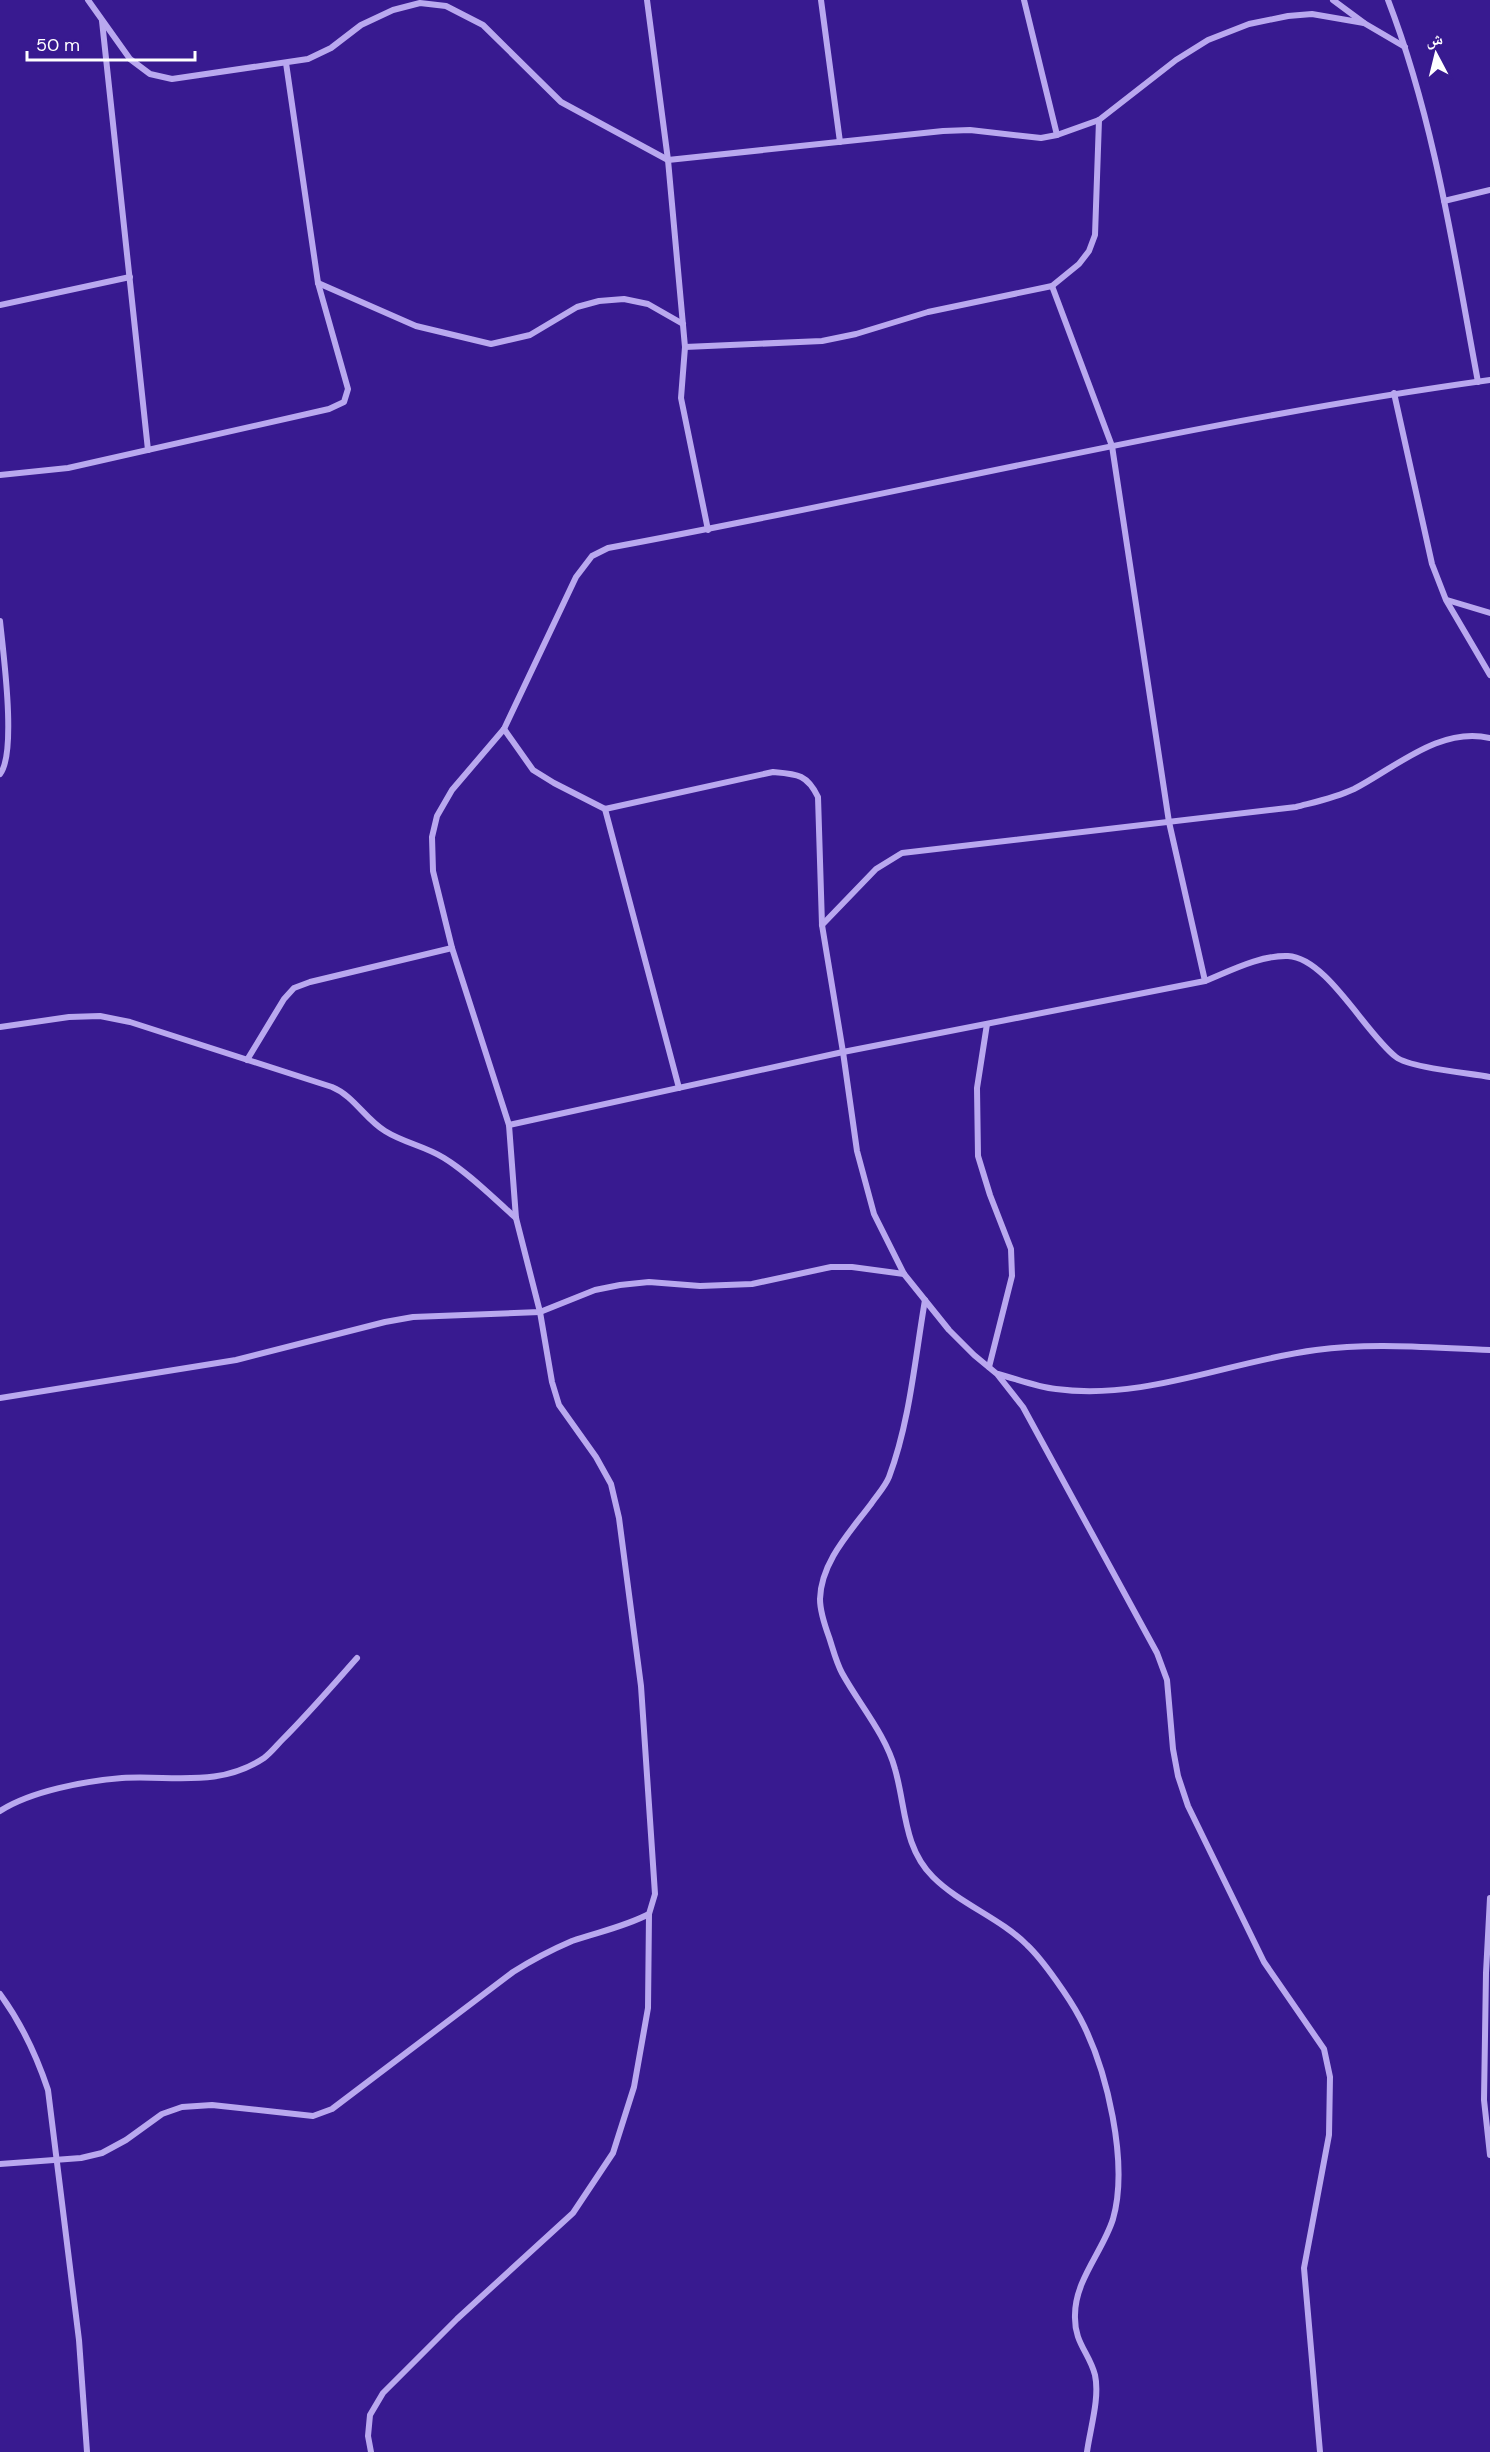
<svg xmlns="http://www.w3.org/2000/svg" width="1490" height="2452" font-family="'DM Sans','Noto Naskh Arabic',sans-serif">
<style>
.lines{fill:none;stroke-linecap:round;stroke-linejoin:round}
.street{stroke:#b9a8ef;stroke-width:6}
</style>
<rect width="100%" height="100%" fill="#381a90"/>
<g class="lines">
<!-- street -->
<g class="street">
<path d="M 88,0 L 130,59 L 150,74 L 172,79 L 308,59 L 331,48 L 361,25 L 393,10 L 420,3 L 446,6 L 483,25 L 561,102 L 668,160 L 943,131 L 970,130 L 1041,138 L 1057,135 L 1099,120 L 1176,60 L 1208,40 L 1249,24 L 1288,16 L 1312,14 L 1364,23"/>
<path d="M 647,0 L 668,160 L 685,347 L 681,398 L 708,530"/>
<path d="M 821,0 L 840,142"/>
<path d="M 1024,0 L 1057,135"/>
<path d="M 1333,0 L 1364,23 L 1405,47"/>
<path d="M 1388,0 C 1435,122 1454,254 1478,382"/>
<path d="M 102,21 L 148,450"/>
<path d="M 1444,201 L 1490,190"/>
<path d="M 318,283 L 416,326 L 491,344 L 530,335 L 577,307 L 599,301 L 624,299 L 648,304 L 683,324"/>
<path d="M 1052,286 L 1112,446 L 1169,822 L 1205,981"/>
<path d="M 0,305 L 130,277"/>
<path d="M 685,347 L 822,341 L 856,334 L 928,312 L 1052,286 L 1079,264 L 1089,251 L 1095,235 L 1099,120"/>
<path d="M 1394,393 L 1432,564 L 1446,600 L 1490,675"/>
<path d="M 0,475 L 68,468 L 329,409 L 344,402 L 348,389 L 318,283 L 286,63"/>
<path d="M 1447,600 L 1490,613"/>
<path d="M 0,621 C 3,651 17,753 0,774"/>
<path d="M 504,729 L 533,770 L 554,783 L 605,809 L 773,772 C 797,774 807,774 818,797 L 822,925 L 843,1052 L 857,1151 L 874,1214 L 904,1274 L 949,1330 L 974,1355 L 997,1374 L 1023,1407 L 1157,1653 L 1167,1680 L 1173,1749 L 1178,1776 L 1188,1806 L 1264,1962 L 1324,2049 L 1330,2077 L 1329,2135 L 1304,2268 L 1320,2452"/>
<path d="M 605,809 L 679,1088"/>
<path d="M 822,925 L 876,869 L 902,853 L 1296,807 C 1315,802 1335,798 1354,789 C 1395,768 1440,726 1490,738"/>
<path d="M 987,1024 L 977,1088 L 978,1156 L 990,1195 L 1011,1249 L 1012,1276 L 989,1367"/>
<path d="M 0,1027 L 69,1017 L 100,1016 L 130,1022 L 332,1087 C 354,1096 365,1119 385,1131 C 404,1143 425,1146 444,1158 C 470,1174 493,1198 516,1218"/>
<path d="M 247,1060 L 284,999 L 294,988 L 310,982 L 452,948"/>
<path d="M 509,1125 L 843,1052 L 1205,981 C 1230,971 1260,955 1288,956 C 1327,958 1365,1033 1396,1057 C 1410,1068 1470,1073 1490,1077"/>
<path d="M 925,1300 C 915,1358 910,1421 889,1477 C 885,1487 877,1495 871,1504 C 850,1532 821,1562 820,1599 C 820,1611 825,1626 829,1637 C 833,1649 836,1662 842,1673 C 859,1704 886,1735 895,1769 C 906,1807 903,1847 933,1877 C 960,1904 1000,1918 1027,1945 C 1043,1960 1070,1999 1080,2018 C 1107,2069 1129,2163 1113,2219 C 1103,2251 1075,2280 1075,2315 C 1074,2343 1089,2352 1095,2375 C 1100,2398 1090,2429 1087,2452"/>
<path d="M 998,1374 C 1017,1379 1036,1387 1056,1389 C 1144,1401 1230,1361 1316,1350 C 1374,1342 1432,1348 1490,1350"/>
<path d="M 0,1398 L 236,1360 L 385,1322 L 413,1317 L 540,1312 L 595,1290 L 620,1285 L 649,1282 L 700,1286 L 752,1284 L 831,1267 L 852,1267 L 904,1274"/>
<path d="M 0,1811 C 31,1791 85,1781 122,1778 C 172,1775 219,1788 264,1758 C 271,1753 277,1745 283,1739 C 309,1713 333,1685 357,1658"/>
<path d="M 1490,1898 L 1486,1973 L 1484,2100 L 1490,2155"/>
<path d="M 0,1994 C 22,2024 36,2054 48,2090 L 79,2340 L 87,2452"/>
<path d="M 0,2164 L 81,2158 L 102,2153 L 126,2140 L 162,2114 L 182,2107 L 212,2105 L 313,2116 L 332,2109 L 513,1972 C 532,1960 551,1950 572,1941 C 598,1932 624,1927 649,1914 L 655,1894 L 641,1686 L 619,1518 L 611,1484 L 596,1457 L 559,1405 L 552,1382 L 540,1312 L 516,1218 L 509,1125 L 452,948 L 433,871 L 432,837 L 437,816 L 452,790 L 504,729 L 576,577 L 592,556 L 608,548 C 902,494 1193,421 1490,380"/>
<path d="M 371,2452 L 368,2436 L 370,2415 L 383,2393 L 457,2319 L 573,2213 L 613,2153 L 634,2087 L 648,2008 L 649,1914"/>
</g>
</g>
<!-- north arrow -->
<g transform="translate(1436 54) rotate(353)" stroke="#381a90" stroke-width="4.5" paint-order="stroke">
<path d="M0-4.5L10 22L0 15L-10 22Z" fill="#ffffff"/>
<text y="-9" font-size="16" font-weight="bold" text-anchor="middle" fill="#ffffff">ش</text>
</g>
<!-- scale -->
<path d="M27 51v9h168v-9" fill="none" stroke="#ffffff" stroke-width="3"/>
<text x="36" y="51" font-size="18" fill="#ffffff" stroke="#381a90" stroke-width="4.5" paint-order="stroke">50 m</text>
</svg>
